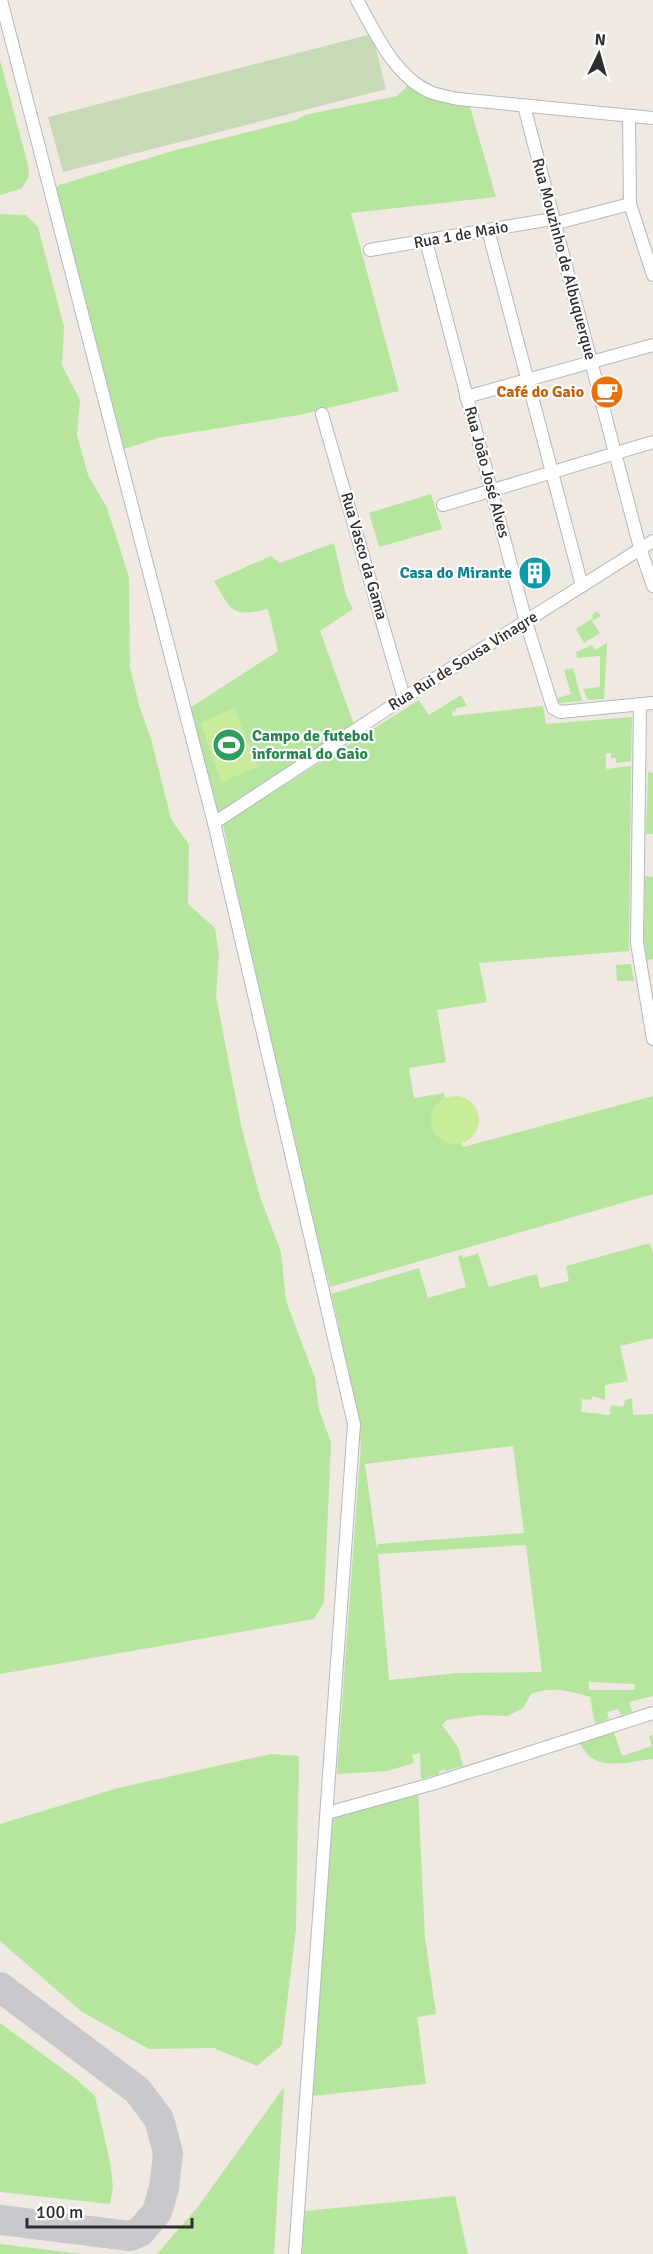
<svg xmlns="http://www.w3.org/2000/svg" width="653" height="2254" font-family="Signika,sans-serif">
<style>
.green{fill:#b6e59e;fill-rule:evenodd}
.cemetery{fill:#c8d9b8}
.pitch{fill:#c9ec9a}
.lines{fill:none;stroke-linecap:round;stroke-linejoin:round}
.taxiway{stroke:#c9c8cc;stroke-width:30}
.minor-casing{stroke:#b4b7c1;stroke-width:14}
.minor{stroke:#fff;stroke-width:12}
.labels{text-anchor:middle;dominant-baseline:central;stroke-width:4.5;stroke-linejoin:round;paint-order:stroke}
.street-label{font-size:16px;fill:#2e2e2e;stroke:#fff}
.food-label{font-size:16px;font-weight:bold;fill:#c56008;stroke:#fff;text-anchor:end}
.culture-label{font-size:16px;font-weight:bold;fill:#0d838f;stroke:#fff;text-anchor:end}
.leisure-label{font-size:16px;font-weight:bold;fill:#27864d;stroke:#fff;text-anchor:start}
</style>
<rect width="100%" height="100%" fill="#efe9e1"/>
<!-- green -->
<g class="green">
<path d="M 0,60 L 29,169 L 28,178 L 21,189 L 0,195 Z"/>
<path d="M 414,80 L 468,100 L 496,197 L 351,213 L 399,391 L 299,415 L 158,438 L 124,449 L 57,194 L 56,189 L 59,185 L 176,150 L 296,120 L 305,115 L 397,96 Z"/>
<path d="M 0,214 L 26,215 L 38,227 L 64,327 L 62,365 L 80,400 L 77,435 L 88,475 L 107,508 L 129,577 L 130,667 L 139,705 L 151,739 L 171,819 L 189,845 L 188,904 L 215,928 L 219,956 L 216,996 L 242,1130 L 260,1197 L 281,1252 L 286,1301 L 315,1378 L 319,1409 L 331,1443 L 324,1602 L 314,1619 L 0,1674 Z"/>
<path d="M 431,494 L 442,529 L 379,547 L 369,513 Z"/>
<path d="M 334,543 L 346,596 L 353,609 L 320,631 L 355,727 L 212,817 L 190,708 L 278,651 L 268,609 C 232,617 232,612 214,581 L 271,556 L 280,563 Z"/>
<path d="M 597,611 L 601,616 L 592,621 L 600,633 L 584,643 L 576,629 L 593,618 L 592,615 Z"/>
<path d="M 607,643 L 604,699 L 588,700 L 583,689 L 600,687 L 600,656 L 577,658 L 576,652 L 592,645 L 595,650 Z"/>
<path d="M 573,668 L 582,701 L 559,703 L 558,698 L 571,694 L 564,670 Z"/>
<path d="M 461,695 L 467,706 L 456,708 L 456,711 L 452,712 L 453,716 L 543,706 L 546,724 L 632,717 L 631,761 L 616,763 L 616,758 L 611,758 L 611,753 L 606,753 L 606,769 L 631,766 L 629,951 L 479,963 L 487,1002 L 437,1010 L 446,1062 L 409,1068 L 414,1098 L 444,1093 L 445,1098 L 433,1109 L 453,1144 L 461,1143 L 463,1147 L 653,1096 L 653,1194 L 330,1287 C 289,1134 254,979 223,824 L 419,700 L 429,715 Z"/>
<path d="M 648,772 L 653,773 L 653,834 L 646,834 Z"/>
<path d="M 645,876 L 653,877 L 653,959 L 647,960 L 644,939 Z"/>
<path d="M 631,964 L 634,981 L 617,981 L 616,965 Z"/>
<path d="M 650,1243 L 653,1254 L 653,1338 L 620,1346 L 628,1381 L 605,1385 L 605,1400 L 593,1396 L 591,1400 L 582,1399 L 581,1412 L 610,1415 L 611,1405 L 623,1407 L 625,1400 L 632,1398 L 633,1415 L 653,1414 L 653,1696 L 629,1702 L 632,1712 L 621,1715 L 618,1709 L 607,1712 L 609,1719 L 595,1724 L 590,1697 C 568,1691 553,1686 531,1694 L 523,1708 L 507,1716 L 481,1715 L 447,1720 L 442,1725 L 458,1747 L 463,1766 L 446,1771 L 444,1769 L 439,1771 L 439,1774 L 421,1779 L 420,1753 L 412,1755 L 414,1763 L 387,1771 L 337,1774 L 361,1444 L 337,1330 L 339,1326 L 331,1294 L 419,1268 L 428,1298 L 466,1287 L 458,1256 L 462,1255 L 463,1258 L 478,1253 L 489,1287 L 537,1274 L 540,1288 L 569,1281 L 566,1266 ZM 513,1446 L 524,1533 L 378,1544 L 377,1550 L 365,1464 ZM 526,1545 L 542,1672 L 458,1673 L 389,1680 L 378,1554 ZM 589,1682 L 635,1684 L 635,1690 L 589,1690 Z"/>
<path d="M 613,1730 L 622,1756 L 652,1746 L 649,1736 L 653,1735 L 653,1759 C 624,1762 593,1774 579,1741 Z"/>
<path d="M 271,1754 L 299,1756 L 296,1928 L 282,2045 L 257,2066 L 214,2048 L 149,2049 L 82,2012 L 0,1941 L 0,1824 L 118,1788 Z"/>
<path d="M 418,1794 L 425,1937 L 436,2014 L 417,2017 L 426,2084 L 312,2096 L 330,1818 Z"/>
<path d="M 0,2023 L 75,2078 L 95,2096 L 110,2162 L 113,2187 L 110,2204 L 0,2192 Z"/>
<path d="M 284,2087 L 274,2254 L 157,2254 L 197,2208 Z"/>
<path d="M 455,2196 L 468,2254 L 302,2254 L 305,2211 Z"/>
<path d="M 0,2244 L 81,2254 L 0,2254 Z"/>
</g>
<!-- cemetery -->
<path class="cemetery" d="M 372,34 L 386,89 L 63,172 L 48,117 Z"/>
<!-- pitch -->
<g class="pitch">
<path d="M 234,708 L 258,767 L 221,782 L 201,723 Z"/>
<circle cx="455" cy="1120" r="24"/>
</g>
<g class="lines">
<!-- taxiway -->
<path class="taxiway" d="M 0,1987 L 137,2090 L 159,2119 L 168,2153 L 164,2188 L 157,2212 L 140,2232 L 130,2236 L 0,2220"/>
<defs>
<g id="minor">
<path d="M 1,0 L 214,823 L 354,1424 L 295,2254"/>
<path d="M 357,0 C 375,32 394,76 430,92 C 438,95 449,97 458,99 L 653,118"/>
<path d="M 524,106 L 640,548 L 653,586"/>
<path d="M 629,116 L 630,204 L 653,275"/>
<path d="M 553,224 L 630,204"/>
<path d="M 488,230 L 582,586"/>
<path d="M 426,241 L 526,622 L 553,708 L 560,712 L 653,703"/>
<path d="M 370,250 L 552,219"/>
<path d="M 466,397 L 653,345"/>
<path d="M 322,414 L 404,698"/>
<path d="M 443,505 L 653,442"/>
<path d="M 640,705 L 637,943 L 653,1039"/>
<path d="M 214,823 L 404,698 L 653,541"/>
<path d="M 327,1813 L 432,1784 L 653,1713"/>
</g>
</defs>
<!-- minor casing -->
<use href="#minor" class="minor-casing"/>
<!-- minor -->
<use href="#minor" class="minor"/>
</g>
<!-- icons -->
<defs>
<symbol id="cafe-disc" viewBox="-11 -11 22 22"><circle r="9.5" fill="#e8710a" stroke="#fff"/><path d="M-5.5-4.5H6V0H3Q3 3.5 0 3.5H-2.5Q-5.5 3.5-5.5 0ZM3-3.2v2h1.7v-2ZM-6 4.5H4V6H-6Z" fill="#fff"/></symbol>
<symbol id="building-disc" viewBox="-11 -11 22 22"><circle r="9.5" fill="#0f9aa8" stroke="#fff"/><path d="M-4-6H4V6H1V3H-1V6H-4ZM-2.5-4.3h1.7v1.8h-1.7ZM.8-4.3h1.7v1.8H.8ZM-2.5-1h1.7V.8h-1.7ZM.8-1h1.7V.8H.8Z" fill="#fff"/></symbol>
<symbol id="stadium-disc" viewBox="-11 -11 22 22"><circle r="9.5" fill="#2e9e5b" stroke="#fff"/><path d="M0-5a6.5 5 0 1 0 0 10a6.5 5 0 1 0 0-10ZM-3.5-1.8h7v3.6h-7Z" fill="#fff"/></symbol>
</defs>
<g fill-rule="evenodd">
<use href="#cafe-disc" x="588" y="373" width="38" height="38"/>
<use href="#building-disc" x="516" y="554" width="38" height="38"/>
<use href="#stadium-disc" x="210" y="726" width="38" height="38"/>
</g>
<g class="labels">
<!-- street labels -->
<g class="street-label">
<text transform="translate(461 235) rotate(-10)">Rua 1 de Maio</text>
<text transform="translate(564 259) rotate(75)">Rua Mouzinho de Albuquerque</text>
<text transform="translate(487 472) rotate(75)">Rua João José Alves</text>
<text transform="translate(364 556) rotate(74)">Rua Vasco da Gama</text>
<text transform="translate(463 661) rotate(-32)">Rua Rui de Sousa Vinagre</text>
</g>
<!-- food labels -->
<g class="food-label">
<text x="584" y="392">Café do Gaio</text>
</g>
<!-- culture labels -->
<g class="culture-label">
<text x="512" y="573">Casa do Mirante</text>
</g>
<!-- leisure labels -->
<g class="leisure-label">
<text x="252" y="736">Campo de futebol<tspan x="252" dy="18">informal do Gaio</tspan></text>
</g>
</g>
<!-- north arrow -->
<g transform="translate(599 54) rotate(5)" stroke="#ffffff" stroke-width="4.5" paint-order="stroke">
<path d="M0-4.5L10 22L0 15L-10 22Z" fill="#2e2e2e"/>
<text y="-9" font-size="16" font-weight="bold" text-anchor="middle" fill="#2e2e2e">N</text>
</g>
<!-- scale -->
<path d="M27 2218v9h165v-9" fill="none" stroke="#2e2e2e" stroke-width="3"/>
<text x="36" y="2218" font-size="18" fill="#2e2e2e" stroke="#ffffff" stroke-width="4.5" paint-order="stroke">100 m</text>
</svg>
